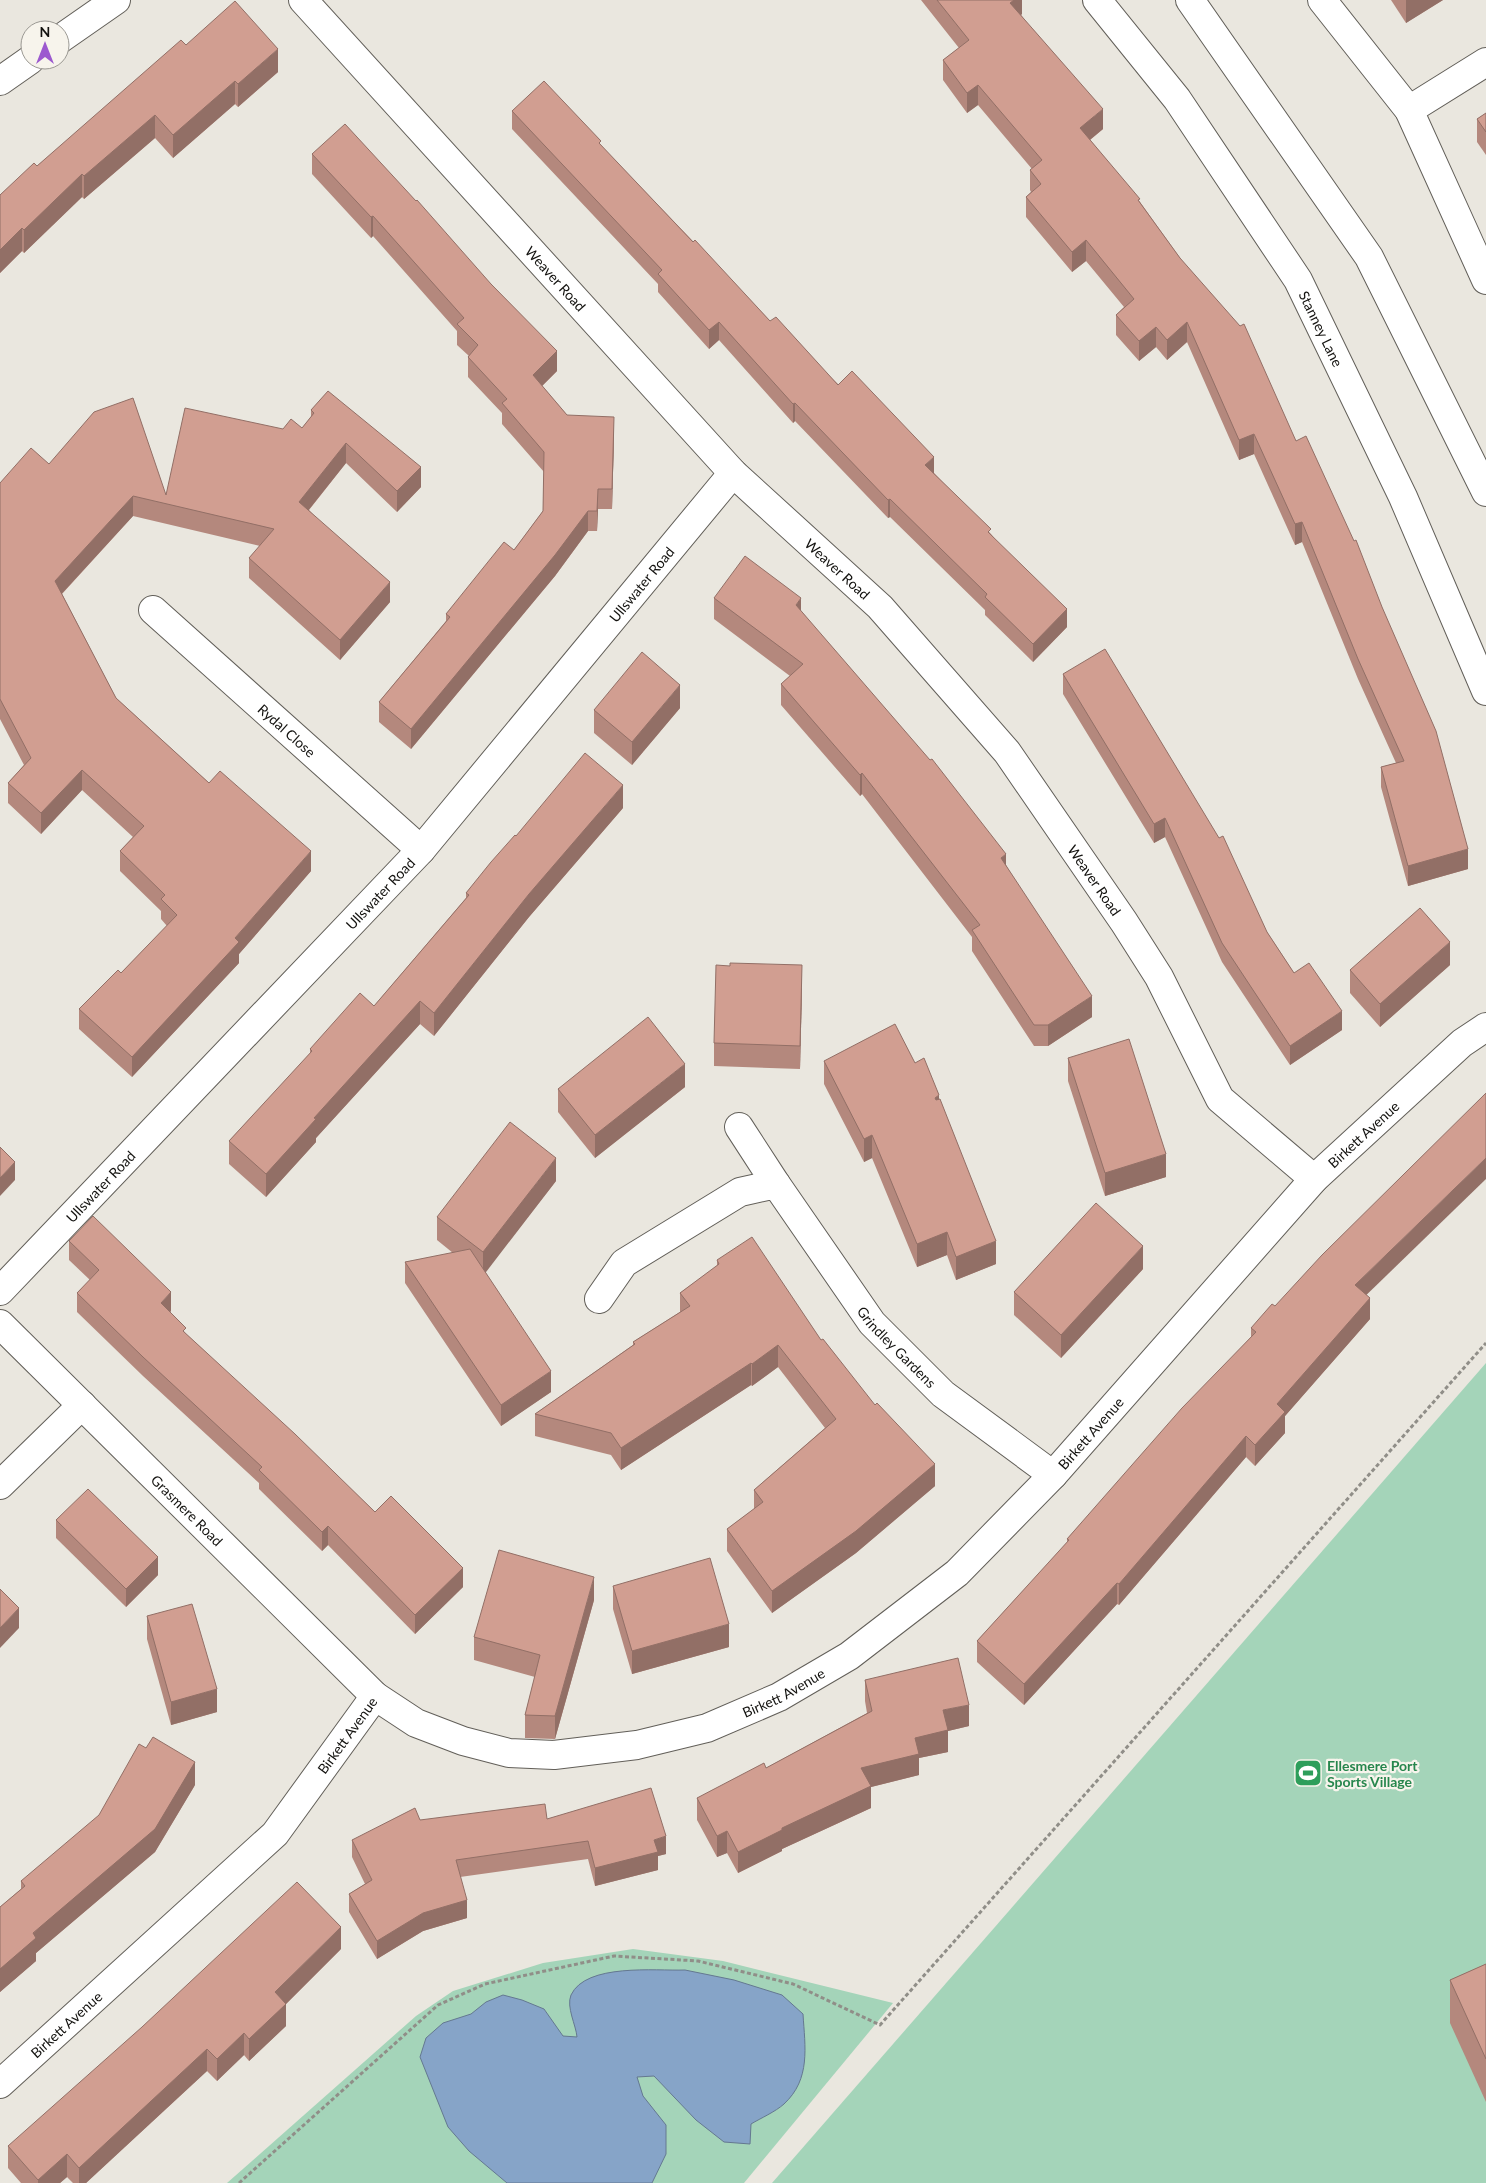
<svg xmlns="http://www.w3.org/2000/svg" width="1486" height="2183" font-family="Lato,sans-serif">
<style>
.green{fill:#a4d4b9}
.water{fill:#86a4c8;stroke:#647890}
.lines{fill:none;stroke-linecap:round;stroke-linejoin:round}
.minor-casing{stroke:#625f59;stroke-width:30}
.tertiary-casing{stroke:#625f59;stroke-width:30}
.secondary-casing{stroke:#625f59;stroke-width:30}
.path{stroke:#908e88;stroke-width:3;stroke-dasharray:4 2.5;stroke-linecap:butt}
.minor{stroke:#fff;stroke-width:28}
.tertiary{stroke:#fff;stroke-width:28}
.secondary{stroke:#fff;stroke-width:28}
.wall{fill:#b4887d}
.shaded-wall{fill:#926f66}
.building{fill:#d19e91;stroke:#926f66}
.labels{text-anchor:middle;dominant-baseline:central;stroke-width:4.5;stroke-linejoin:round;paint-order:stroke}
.street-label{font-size:14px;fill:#13120f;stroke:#f7f4ec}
.leisure-label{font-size:14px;font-weight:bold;fill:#27864d;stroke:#f7f4ec;text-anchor:start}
</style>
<rect width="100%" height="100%" fill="#eae7df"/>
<!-- green -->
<g class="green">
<path d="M 1486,1363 L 1486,2183 L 772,2183 Z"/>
<path d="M 633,1949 L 723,1961 L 893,2003 L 744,2183 L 227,2183 L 416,2016 L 453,1991 L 543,1963 Z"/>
</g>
<!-- water -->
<path class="water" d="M 685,1970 L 734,1980 L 782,1995 L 803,2014 C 805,2047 811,2079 784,2104 C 775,2112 761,2118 751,2124 L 750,2144 L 724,2142 L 696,2120 L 654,2076 L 637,2077 L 643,2096 L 666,2125 L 666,2154 L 652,2183 L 507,2183 L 469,2151 L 448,2127 L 420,2057 L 426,2038 L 443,2023 L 471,2014 L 486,2002 L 503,1995 L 522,2000 L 544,2009 L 563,2036 L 577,2037 C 576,2025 566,2007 571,1995 C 586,1963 655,1971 685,1970 Z"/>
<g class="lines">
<defs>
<g id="minor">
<path id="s1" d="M 303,0 L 733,473 L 880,607 L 1007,752 L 1124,922 L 1159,977 L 1220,1099 L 1314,1179"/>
<path id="s2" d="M 1097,0 L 1177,99 L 1298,280 L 1403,497 L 1486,691"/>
<path d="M 1322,0 L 1409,110 L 1486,280"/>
<path d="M 1409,110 L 1486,62"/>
<path id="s3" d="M 153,610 L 421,850"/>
<path d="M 739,1127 L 776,1184"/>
<path id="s4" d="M 0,1291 L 421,850 L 733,473"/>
<path id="s5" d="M 599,1299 L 624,1263 L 740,1192 L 776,1184 L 872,1323 L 943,1394 L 1053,1475"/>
<path id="s6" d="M 0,1324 L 375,1696"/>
<path d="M 0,1485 L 82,1405"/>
<path id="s7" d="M 0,2084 L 275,1834 L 375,1696 L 416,1723 L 463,1741 L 509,1753 L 554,1755 L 637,1745 L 707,1728 L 779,1697 L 849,1656 L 957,1573 L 1053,1475 L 1314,1179 L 1462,1043 L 1486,1027"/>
</g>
<g id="tertiary">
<path d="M 60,39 L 116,0"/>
<path d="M 0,81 L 30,60"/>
</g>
<path id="secondary" d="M 1190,0 L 1369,257 L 1486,492"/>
</defs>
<!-- minor casing -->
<use href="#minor" class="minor-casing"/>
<!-- tertiary casing -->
<use href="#tertiary" class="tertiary-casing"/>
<!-- secondary casing -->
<use href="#secondary" class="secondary-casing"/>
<!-- path -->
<path class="path" d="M 239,2183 L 438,2005 L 485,1984 L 614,1956 L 698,1961 L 793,1984 L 880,2025 L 1486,1343"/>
<!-- minor -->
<use href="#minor" class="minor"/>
<!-- tertiary -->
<use href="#tertiary" class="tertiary"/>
<!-- secondary -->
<use href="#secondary" class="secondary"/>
</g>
<!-- wall -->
<g class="wall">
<path d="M 921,0 L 1022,0 L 1022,14 L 1021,15 L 1103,129 L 1090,140 L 1140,202 L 1180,258 L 1468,869 L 1408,886 L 1381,787 L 1381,767 L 1396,763 L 1358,679 L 1302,542 L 1295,545 L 1254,454 L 1239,460 L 1187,342 L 1167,360 L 1156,347 L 1139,361 L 1116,335 L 1116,315 L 1124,307 L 1086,261 L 1072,272 L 1026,217 L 1026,197 L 1031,192 L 1030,190 L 1030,170 L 1032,169 L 978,105 L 967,113 L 943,80 L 943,60 L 959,48 Z"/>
<path d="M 1391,0 L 1443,0 L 1406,23 Z"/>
<path d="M 186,45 L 278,72 L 238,107 L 235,104 L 173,158 L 155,138 L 84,199 L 82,197 L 24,253 L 22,251 L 0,273 L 0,195 L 37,166 Z"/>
<path d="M 512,111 L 601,146 L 770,321 L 934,473 L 991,534 L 1067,627 L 1033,662 L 985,615 L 985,610 L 890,517 L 888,518 L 795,421 L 793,423 L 719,340 L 709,349 L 658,292 L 658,284 L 512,129 Z"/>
<path d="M 1486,113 L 1486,155 L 1477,142 L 1477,119 Z"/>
<path d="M 312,154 L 557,371 L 542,386 L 567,415 L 614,437 L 612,509 L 598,509 L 597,531 L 588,531 L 555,576 L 411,749 L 379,722 L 379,702 L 446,621 L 446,614 L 514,550 L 543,511 L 544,472 L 502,424 L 502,413 L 468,377 L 468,357 L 469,356 L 457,345 L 457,331 L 373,236 L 371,238 L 312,174 Z"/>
<path d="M 311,410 L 421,487 L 397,512 L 346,463 L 309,510 L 390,602 L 340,660 L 249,578 L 249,558 L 260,546 L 133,516 L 62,594 L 116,698 L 209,783 L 311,871 L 239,954 L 239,963 L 132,1077 L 79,1029 L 79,1009 L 121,973 L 167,926 L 161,919 L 161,911 L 120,871 L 120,851 L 133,837 L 82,790 L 41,834 L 8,803 L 8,783 L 24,765 L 0,719 L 0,483 L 49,464 L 166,495 L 283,429 L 302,428 L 311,417 Z"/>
<path d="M 714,598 L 801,611 L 1006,865 L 1092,1017 L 1048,1046 L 1034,1046 L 972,951 L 972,937 L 862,794 L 860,796 L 781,705 L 781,684 L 790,676 L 714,619 Z"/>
<path d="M 1063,674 L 1267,932 L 1294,973 L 1342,1030 L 1290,1065 L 1222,962 L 1165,837 L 1154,843 L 1063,694 Z"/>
<path d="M 680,708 L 632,765 L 594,733 L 594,710 Z"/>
<path d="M 623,808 L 529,917 L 434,1036 L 420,1024 L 316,1138 L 316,1142 L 266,1197 L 229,1164 L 229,1141 L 310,1054 L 310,1049 L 374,1006 L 466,898 L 466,893 L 516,836 Z"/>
<path d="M 1450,965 L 1380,1027 L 1350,993 L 1350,970 Z"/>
<path d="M 802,988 L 800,1069 L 714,1066 L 714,1043 Z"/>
<path d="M 1068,1058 L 1166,1177 L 1105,1196 L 1068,1081 Z"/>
<path d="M 824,1061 L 915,1063 L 939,1099 L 996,1264 L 956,1280 L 947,1255 L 917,1267 L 872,1158 L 864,1162 L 824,1084 Z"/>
<path d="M 685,1087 L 595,1158 L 558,1112 L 558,1089 Z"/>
<path d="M 556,1181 L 485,1272 L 551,1392 L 501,1426 L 405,1283 L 405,1262 L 453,1253 L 437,1240 L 437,1217 Z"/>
<path d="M 69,1241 L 171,1311 L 170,1312 L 186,1334 L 375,1512 L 463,1587 L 415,1634 L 328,1545 L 322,1551 L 259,1489 L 259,1483 L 143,1376 L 77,1312 L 77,1293 L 90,1280 L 69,1260 Z"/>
<path d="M 717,1260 L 821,1340 L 935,1486 L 856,1553 L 772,1613 L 727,1551 L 727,1529 L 754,1509 L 754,1490 L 825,1428 L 778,1367 L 752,1386 L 751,1385 L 621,1470 L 611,1455 L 535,1436 L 535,1414 L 633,1345 L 633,1342 L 680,1312 L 680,1293 L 717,1266 Z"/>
<path d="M 1143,1269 L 1061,1358 L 1014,1315 L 1014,1292 Z"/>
<path d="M 1367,1295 L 1370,1319 L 1285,1416 L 1285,1433 L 1255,1466 L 1246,1457 L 1119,1605 L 1117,1604 L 1024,1705 L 977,1662 L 977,1641 L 1067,1543 L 1067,1539 L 1251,1337 L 1251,1328 L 1275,1306 Z"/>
<path d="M 56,1520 L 158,1575 L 126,1607 L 56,1538 Z"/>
<path d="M 613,1586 L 729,1647 L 632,1674 L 613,1609 Z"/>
<path d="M 594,1600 L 555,1739 L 525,1738 L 525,1715 L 535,1677 L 474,1660 L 474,1637 Z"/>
<path d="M 147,1616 L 217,1712 L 171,1725 L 147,1639 Z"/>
<path d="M 865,1680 L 969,1726 L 948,1731 L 948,1752 L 919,1758 L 919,1775 L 871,1787 L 871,1808 L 782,1849 L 782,1851 L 738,1873 L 727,1853 L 717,1857 L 697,1820 L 697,1798 L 766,1768 L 867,1713 L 865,1701 Z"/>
<path d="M 195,1785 L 155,1852 L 36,1953 L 36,1961 L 0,1992 L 0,1907 L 21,1889 L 21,1881 Z"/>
<path d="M 547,1819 L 666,1854 L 658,1856 L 658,1870 L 595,1886 L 588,1859 L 460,1877 L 467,1918 L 423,1931 L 377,1959 L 349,1912 L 349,1894 L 365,1884 L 352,1857 L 352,1840 L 420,1820 Z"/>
<path d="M 341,1949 L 286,2004 L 286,2026 L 249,2061 L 244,2055 L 217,2081 L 207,2071 L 86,2183 L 73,2183 L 67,2177 L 60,2183 L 21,2183 L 8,2168 L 8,2146 Z"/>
<path d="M 1486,1964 L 1486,2102 L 1450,2023 L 1450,1980 Z"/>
</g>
<!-- shaded-wall -->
<g class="shaded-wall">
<path d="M 1014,0 L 1022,0 L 1022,14 L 1010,23 L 1010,3 Z"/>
<path d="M 1406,0 L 1443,0 L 1406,23 Z"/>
<path d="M 278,49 L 278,72 L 238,107 L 238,84 Z"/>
<path d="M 235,81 L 235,104 L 173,158 L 173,135 Z"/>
<path d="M 978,85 L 978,105 L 967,113 L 967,93 Z"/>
<path d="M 1103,109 L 1103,129 L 1080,148 L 1080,128 Z"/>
<path d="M 155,115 L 155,138 L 84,199 L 84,176 Z"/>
<path d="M 82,174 L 82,197 L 24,253 L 24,230 Z"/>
<path d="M 373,216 L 373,236 L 371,238 L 371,217 Z"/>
<path d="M 22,228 L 22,251 L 0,273 L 0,250 Z"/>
<path d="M 1086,240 L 1086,261 L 1072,272 L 1072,252 Z"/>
<path d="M 719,322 L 719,340 L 709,349 L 709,330 Z"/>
<path d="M 1187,322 L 1187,342 L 1167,360 L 1167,340 Z"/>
<path d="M 1156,327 L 1156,347 L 1139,361 L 1139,341 Z"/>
<path d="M 557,351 L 557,371 L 533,395 L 533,375 Z"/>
<path d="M 795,403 L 795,421 L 793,423 L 793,404 Z"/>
<path d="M 614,417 L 614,437 L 612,509 L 612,489 Z"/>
<path d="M 1254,434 L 1254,454 L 1239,460 L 1239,440 Z"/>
<path d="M 346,443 L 346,463 L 299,522 L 299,502 Z"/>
<path d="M 934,457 L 934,475 L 925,465 Z"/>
<path d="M 421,467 L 421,487 L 397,512 L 397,491 Z"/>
<path d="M 598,489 L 598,509 L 597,531 L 597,511 Z"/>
<path d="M 133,496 L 133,516 L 55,601 L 55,581 Z"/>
<path d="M 890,499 L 890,517 L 888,518 L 888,500 Z"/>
<path d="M 588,511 L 588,531 L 555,576 L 411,749 L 411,729 Z"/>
<path d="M 1302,522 L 1302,542 L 1295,545 L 1295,524 Z"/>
<path d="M 390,582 L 390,602 L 340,660 L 340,640 Z"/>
<path d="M 801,598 L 801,619 L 796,605 Z"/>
<path d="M 1067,609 L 1067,627 L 1033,662 L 1033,644 Z"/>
<path d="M 680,685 L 680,708 L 632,765 L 632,742 Z"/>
<path d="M 82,770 L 82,790 L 41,834 L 41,813 Z"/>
<path d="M 862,773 L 862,794 L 860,796 L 860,775 Z"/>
<path d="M 623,785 L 623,808 L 529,917 L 434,1036 L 434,1013 L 529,894 Z"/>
<path d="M 1165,818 L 1165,837 L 1154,843 L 1154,824 Z"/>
<path d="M 1468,849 L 1468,869 L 1408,886 L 1408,866 Z"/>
<path d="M 311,851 L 311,871 L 239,954 L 239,963 L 132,1077 L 132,1057 Z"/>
<path d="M 1006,854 L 1006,876 L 1001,858 Z"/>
<path d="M 1450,942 L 1450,965 L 1380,1027 L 1380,1004 Z"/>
<path d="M 802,965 L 802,988 L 800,1069 L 800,1046 Z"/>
<path d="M 1092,996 L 1092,1017 L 1048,1046 L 1048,1025 Z"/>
<path d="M 420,1001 L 420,1024 L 316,1138 L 316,1142 L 266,1197 L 266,1174 L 314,1118 Z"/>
<path d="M 1342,1011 L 1342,1030 L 1290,1065 L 1290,1046 Z"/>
<path d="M 685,1064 L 685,1087 L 595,1158 L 595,1135 Z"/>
<path d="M 939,1095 L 939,1119 L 935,1098 Z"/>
<path d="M 872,1135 L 872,1158 L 864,1162 L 864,1139 Z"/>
<path d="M 1166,1154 L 1166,1177 L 1105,1196 L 1105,1173 Z"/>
<path d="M 556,1158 L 556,1181 L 483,1276 L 483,1252 Z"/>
<path d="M 1486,1158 L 1486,1179 L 1355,1306 L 1355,1285 Z"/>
<path d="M 15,1162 L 15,1180 L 0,1196 L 0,1178 Z"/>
<path d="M 947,1232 L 947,1255 L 917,1267 L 917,1244 Z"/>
<path d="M 996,1241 L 996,1264 L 956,1280 L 956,1257 Z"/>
<path d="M 1143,1246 L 1143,1269 L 1061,1358 L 1061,1335 Z"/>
<path d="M 171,1292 L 171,1311 L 161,1322 L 161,1303 Z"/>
<path d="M 1370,1298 L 1370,1319 L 1285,1416 L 1285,1433 L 1255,1466 L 1255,1445 L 1277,1404 Z"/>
<path d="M 778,1345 L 778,1367 L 752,1386 L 752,1364 Z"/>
<path d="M 751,1363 L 751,1385 L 621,1470 L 621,1448 Z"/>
<path d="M 551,1371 L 551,1392 L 501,1426 L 501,1405 Z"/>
<path d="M 1246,1436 L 1246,1457 L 1119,1605 L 1119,1584 Z"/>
<path d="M 935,1464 L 935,1486 L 856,1553 L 772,1613 L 772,1591 Z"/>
<path d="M 328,1526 L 328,1545 L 322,1551 L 322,1532 Z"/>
<path d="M 158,1557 L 158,1575 L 126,1607 L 126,1589 Z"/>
<path d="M 463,1568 L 463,1587 L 415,1634 L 415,1615 Z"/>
<path d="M 594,1577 L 594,1600 L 555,1739 L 555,1716 Z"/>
<path d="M 1117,1583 L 1117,1604 L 1024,1705 L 1024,1684 Z"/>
<path d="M 19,1608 L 19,1628 L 0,1648 L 0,1628 Z"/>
<path d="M 729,1624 L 729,1647 L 632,1674 L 632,1651 Z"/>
<path d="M 217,1689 L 217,1712 L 171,1725 L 171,1702 Z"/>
<path d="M 969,1705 L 969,1726 L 948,1731 L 948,1752 L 919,1758 L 919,1775 L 871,1787 L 871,1808 L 782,1849 L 782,1851 L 738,1873 L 738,1852 L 782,1828 L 861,1768 L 915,1738 L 943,1710 Z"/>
<path d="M 195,1762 L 195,1785 L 155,1852 L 36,1953 L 36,1961 L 0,1992 L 0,1969 Z"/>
<path d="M 727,1831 L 727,1853 L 717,1857 L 717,1836 Z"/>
<path d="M 666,1836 L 666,1854 L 658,1856 L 658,1870 L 595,1886 L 595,1868 L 654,1840 Z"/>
<path d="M 467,1900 L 467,1918 L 423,1931 L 377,1959 L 377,1941 L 423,1913 Z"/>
<path d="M 341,1927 L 341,1949 L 280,2010 L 286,2004 L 286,2026 L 249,2061 L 249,2039 L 275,1992 Z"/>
<path d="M 244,2033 L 244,2055 L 217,2081 L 217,2059 Z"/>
<path d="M 207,2049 L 207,2071 L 86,2183 L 79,2183 L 79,2168 Z"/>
<path d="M 67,2154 L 67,2177 L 60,2183 L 38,2183 L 38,2180 Z"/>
</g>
<!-- building -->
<g class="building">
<path d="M 937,0 L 1014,0 L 1010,3 L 1103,109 L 1080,128 L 1140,199 L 1138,200 L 1180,258 L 1240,326 L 1244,324 L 1296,441 L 1306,436 L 1354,541 L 1356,540 L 1382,607 L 1436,731 L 1468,849 L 1408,866 L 1381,767 L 1404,761 L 1358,659 L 1302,522 L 1295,524 L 1254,434 L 1239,440 L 1187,322 L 1167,340 L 1156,327 L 1139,341 L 1116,315 L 1134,299 L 1086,240 L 1072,252 L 1026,197 L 1041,184 L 1030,170 L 1042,160 L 978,85 L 967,93 L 943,60 L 969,40 Z"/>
<path d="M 235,1 L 278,49 L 238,84 L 235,81 L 173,135 L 155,115 L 84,176 L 82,174 L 24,230 L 22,228 L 0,250 L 0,195 L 34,163 L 37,166 L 181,40 L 186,45 Z"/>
<path d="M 544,81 L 601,141 L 599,143 L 693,242 L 695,240 L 770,321 L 776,317 L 838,385 L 852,371 L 934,457 L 925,465 L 991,529 L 988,532 L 1067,609 L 1033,644 L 985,597 L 987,594 L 890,499 L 888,500 L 795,403 L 793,404 L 719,322 L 709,330 L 658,274 L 662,270 L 512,111 Z"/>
<path d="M 1486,113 L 1486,132 L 1477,119 Z"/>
<path d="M 345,124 L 416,201 L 417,200 L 491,284 L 557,351 L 533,375 L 567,415 L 614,417 L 612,489 L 598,489 L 597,511 L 588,511 L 555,555 L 411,729 L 379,702 L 450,617 L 446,614 L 504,542 L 514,550 L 543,511 L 544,452 L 502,403 L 507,399 L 468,357 L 478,345 L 457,324 L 464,318 L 373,216 L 371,217 L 312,154 Z"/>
<path d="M 328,391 L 421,467 L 397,491 L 346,443 L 299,502 L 390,582 L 340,640 L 249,558 L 274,529 L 133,496 L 55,581 L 116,698 L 209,783 L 220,771 L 311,851 L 235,938 L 239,942 L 132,1057 L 79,1009 L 118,970 L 121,973 L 177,915 L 161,899 L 165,895 L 120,851 L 144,826 L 82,770 L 41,813 L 8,783 L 31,758 L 0,699 L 0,483 L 31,448 L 49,464 L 94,412 L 133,398 L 166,495 L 185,408 L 283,429 L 291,419 L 302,428 L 314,413 L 311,410 Z"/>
<path d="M 745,556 L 801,598 L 796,605 L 930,760 L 932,759 L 1006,854 L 1001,858 L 1092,996 L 1048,1025 L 1034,1025 L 972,930 L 980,925 L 862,773 L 860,775 L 781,684 L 803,664 L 714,598 Z"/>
<path d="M 1105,649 L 1219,838 L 1223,836 L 1267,932 L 1294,973 L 1309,963 L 1342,1011 L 1290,1046 L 1222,943 L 1165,818 L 1154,824 L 1063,674 Z"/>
<path d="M 642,652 L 680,685 L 632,742 L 594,710 Z"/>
<path d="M 585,753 L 623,785 L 529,894 L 434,1013 L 420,1001 L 314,1118 L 316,1119 L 266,1174 L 229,1141 L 312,1051 L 310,1049 L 360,993 L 374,1006 L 469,895 L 466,893 L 491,862 L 515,835 L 516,836 Z"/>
<path d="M 1420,908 L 1450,942 L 1380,1004 L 1350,970 Z"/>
<path d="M 730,963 L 802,965 L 800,1046 L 714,1043 L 716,965 L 730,966 Z"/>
<path d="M 648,1017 L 685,1064 L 595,1135 L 558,1089 Z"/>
<path d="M 895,1024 L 915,1063 L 924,1058 L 939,1095 L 935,1098 L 936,1100 L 940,1099 L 996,1241 L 956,1257 L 947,1232 L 917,1244 L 872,1135 L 864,1139 L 824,1061 Z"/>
<path d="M 1129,1039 L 1166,1154 L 1105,1173 L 1068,1058 Z"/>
<path d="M 1486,1093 L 1486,1158 L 1355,1285 L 1370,1298 L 1277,1404 L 1285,1412 L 1255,1445 L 1246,1436 L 1119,1584 L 1117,1583 L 1024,1684 L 977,1641 L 1069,1540 L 1067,1539 L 1182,1408 L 1256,1332 L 1251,1328 L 1272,1304 L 1275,1306 L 1322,1255 Z"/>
<path d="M 510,1122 L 556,1158 L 483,1252 L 437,1217 Z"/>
<path d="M 0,1147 L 15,1162 L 0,1178 Z"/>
<path d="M 1096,1203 L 1143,1246 L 1061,1335 L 1014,1292 Z"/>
<path d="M 93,1216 L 171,1292 L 161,1303 L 186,1328 L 183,1331 L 295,1434 L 375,1512 L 391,1496 L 463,1568 L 415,1615 L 328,1526 L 322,1532 L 259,1470 L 262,1467 L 143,1357 L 77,1293 L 99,1270 L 69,1241 Z"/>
<path d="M 752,1237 L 821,1340 L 823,1339 L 875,1405 L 877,1403 L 935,1464 L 856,1531 L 772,1591 L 727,1529 L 763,1502 L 754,1490 L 836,1419 L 778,1345 L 752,1364 L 751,1363 L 621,1448 L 611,1433 L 535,1414 L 635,1344 L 633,1342 L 690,1306 L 680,1293 L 719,1264 L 717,1260 Z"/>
<path d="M 470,1249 L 551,1371 L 501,1405 L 405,1262 Z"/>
<path d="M 88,1489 L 158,1557 L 126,1589 L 56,1520 Z"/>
<path d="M 499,1550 L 594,1577 L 555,1716 L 525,1715 L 540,1655 L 474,1637 Z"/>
<path d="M 710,1558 L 729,1624 L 632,1651 L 613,1586 Z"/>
<path d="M 0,1589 L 19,1608 L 0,1628 Z"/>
<path d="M 192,1604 L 217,1689 L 171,1702 L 147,1616 Z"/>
<path d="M 958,1658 L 969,1705 L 943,1710 L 948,1730 L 915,1738 L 919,1754 L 861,1768 L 871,1786 L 782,1828 L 782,1830 L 738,1852 L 727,1831 L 717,1836 L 697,1798 L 764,1763 L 766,1768 L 872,1711 L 865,1680 Z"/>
<path d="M 153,1737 L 195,1762 L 155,1829 L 33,1933 L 36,1938 L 0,1969 L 0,1907 L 25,1886 L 21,1881 L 99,1815 L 139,1744 L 146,1748 Z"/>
<path d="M 651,1788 L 666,1836 L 654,1840 L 658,1852 L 595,1868 L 588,1841 L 456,1860 L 467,1900 L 423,1913 L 377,1941 L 349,1894 L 372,1880 L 352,1840 L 415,1808 L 420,1820 L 545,1804 L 547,1819 Z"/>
<path d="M 297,1882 L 341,1927 L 275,1992 L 286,2004 L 249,2039 L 244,2033 L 217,2059 L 207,2049 L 79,2168 L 67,2154 L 38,2180 L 8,2146 L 142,2027 Z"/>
<path d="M 1486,1964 L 1486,2059 L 1450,1980 Z"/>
</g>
<!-- icons -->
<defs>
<symbol id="stadium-square" viewBox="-11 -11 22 22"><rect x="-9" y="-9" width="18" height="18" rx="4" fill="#2e9e5b" stroke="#f7f4ec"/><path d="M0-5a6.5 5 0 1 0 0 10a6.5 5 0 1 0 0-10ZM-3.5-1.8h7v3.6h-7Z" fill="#fff"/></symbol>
</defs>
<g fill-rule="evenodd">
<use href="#stadium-square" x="1292" y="1757" width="32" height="32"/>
</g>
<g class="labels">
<!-- street labels -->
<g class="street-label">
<text stroke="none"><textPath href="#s1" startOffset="376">Weaver Road</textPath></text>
<text stroke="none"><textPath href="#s2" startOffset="399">Stanney Lane</textPath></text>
<text stroke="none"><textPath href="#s1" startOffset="781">Weaver Road</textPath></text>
<text stroke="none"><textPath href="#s4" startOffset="955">Ullswater Road</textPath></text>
<text stroke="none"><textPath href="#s3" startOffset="180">Rydal Close</textPath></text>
<text stroke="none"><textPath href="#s1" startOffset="1186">Weaver Road</textPath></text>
<text stroke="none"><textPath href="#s4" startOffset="550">Ullswater Road</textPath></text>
<text stroke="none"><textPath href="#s7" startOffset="1784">Birkett Avenue</textPath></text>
<text stroke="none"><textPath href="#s4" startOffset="145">Ullswater Road</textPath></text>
<text stroke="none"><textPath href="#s5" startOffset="420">Grindley Gardens</textPath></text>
<text stroke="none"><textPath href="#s7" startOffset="1379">Birkett Avenue</textPath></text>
<text stroke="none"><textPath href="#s6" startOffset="264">Grasmere Road</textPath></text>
<text stroke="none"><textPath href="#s7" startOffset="974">Birkett Avenue</textPath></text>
<text stroke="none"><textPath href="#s7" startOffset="494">Birkett Avenue</textPath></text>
<text stroke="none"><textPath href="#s7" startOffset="89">Birkett Avenue</textPath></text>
</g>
<!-- leisure labels -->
<g class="leisure-label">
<text x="1327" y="1765">Ellesmere Port<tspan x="1327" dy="16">Sports Village</tspan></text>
</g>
</g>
<!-- north arrow -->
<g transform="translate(45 45)"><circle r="24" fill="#f7f4ec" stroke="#9c9a94"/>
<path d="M0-4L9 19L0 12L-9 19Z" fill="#9c59cf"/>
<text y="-8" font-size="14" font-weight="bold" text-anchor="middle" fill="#13120f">N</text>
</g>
</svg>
